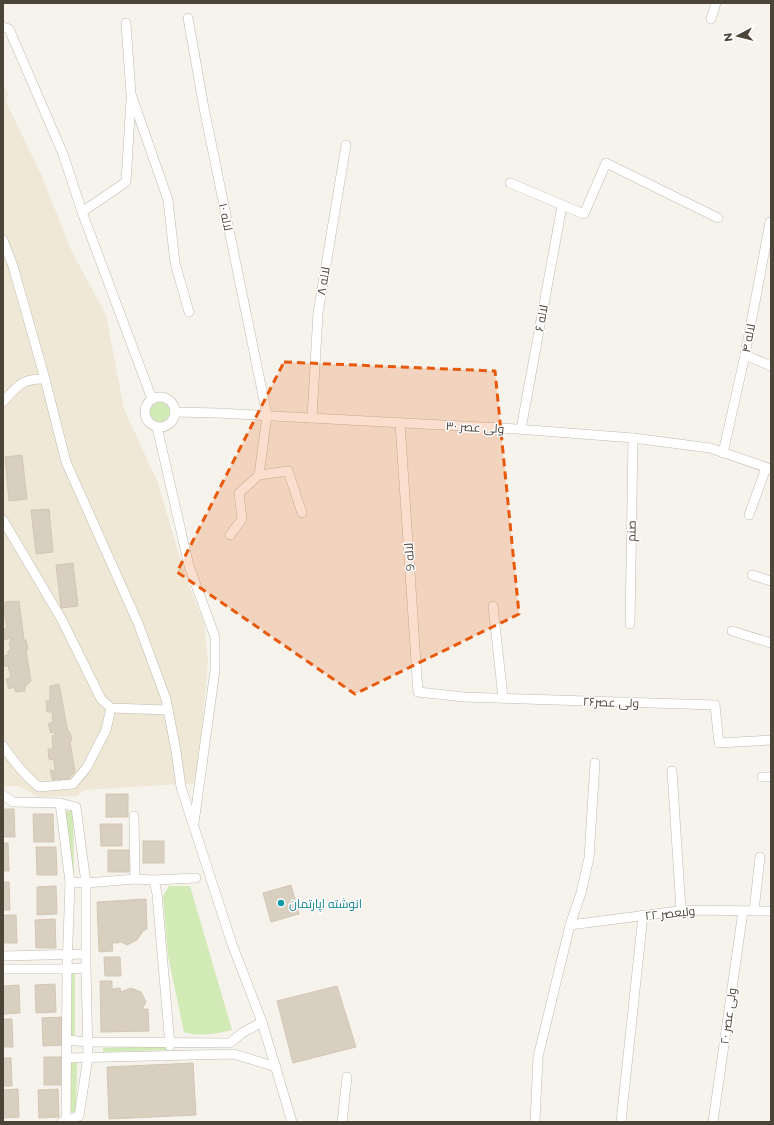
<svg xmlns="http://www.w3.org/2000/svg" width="774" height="1125" font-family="Montserrat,Cairo,sans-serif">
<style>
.education{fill:#efe8d6}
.green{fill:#d2eab5}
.building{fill:#d8cfc1;stroke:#d3c7b4}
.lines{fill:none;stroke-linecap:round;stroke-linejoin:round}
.street-casing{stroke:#c2bbae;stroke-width:10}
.street{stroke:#fff;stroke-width:9}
.marked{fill:#e8590c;fill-opacity:0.2;stroke:#e8590c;stroke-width:3;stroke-dasharray:8 5;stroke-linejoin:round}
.culture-dot{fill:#0f9aa8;stroke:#fff;stroke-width:1.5}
.labels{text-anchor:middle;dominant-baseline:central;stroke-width:3;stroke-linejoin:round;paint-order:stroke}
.street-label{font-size:12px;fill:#4b4439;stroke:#fff}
.culture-label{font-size:12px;fill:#0d838f;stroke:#fff;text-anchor:start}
</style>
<rect width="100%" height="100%" fill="#f6f3ec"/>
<!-- education -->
<path class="education" d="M 3,84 L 8,94 L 6,102 L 40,172 L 72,252 L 106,315 L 124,409 L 158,483 L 185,576 L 204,623 L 208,661 L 197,783 L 84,790 L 77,796 L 38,797 L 19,786 L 3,786 Z"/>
<!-- green -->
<g class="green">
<circle cx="160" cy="412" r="10"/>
<path d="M 63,811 L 73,811 L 74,874 L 64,874 Z"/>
<path d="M 169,886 L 190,886 L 232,1030 C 216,1034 199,1037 184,1032 L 168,956 L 163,896 Z"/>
<path d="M 75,972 L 75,1035 L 69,1036 L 65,973 Z"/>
<path d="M 166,1046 L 166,1050 L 103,1052 L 103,1048 Z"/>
<path d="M 77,1062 L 76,1112 L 70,1112 L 70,1063 Z"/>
</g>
<!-- building -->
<g class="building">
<path d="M 22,455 L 27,499 L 9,501 L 5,457 Z"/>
<path d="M 49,509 L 53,552 L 36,554 L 31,510 Z"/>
<path d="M 73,563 L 78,606 L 61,608 L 56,565 Z"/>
<path d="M 19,601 L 24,640 L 26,640 L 28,649 L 26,650 L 31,681 L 25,687 L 25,691 L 16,692 L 13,687 L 9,689 L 6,679 L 11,677 L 8,666 L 4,666 L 3,656 L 8,655 L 8,651 L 11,650 L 9,643 L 11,641 L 10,638 L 5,640 L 3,632 L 3,629 L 7,628 L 5,617 L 3,617 L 3,606 L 5,606 L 5,602 Z"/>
<path d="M 59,684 L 68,732 L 70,732 L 72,740 L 70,741 L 75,772 L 69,778 L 69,782 L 60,783 L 57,778 L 53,781 L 50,770 L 55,771 L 54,760 L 49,759 L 48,749 L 53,749 L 52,736 L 55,735 L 55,732 L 51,733 L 48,724 L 53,722 L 52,712 L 47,712 L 46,701 L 50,701 L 50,686 Z"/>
<rect x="106" y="794" width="22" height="23"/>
<path d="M 3,809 L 14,809 L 15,837 L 3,837 Z"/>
<path d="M 33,814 L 53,814 L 54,842 L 34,842 Z"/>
<path d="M 100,824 L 122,824 L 122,846 L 101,846 Z"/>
<rect x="143" y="841" width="21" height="22"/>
<path d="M 3,843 L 8,843 L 9,871 L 3,871 Z"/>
<path d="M 36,847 L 56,847 L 57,875 L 37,875 Z"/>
<rect x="108" y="850" width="21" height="22"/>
<path d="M 3,882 L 9,882 L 10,910 L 3,910 Z"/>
<path d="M 291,885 L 299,914 L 271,922 L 263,893 Z"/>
<path d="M 56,886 L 57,914 L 37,915 L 37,887 Z"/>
<path d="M 146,899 L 147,929 L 143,931 L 137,940 L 127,945 L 119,941 L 119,943 L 112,943 L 113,951 L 99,952 L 97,902 Z"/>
<path d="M 3,915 L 16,915 L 17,943 L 3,943 Z"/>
<path d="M 55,919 L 56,948 L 36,948 L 35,920 Z"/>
<path d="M 104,957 L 120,957 L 121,976 L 105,976 Z"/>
<path d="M 100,981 L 112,981 L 112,989 L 120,988 L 121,992 L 131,988 L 141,992 L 146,1002 L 142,1009 L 148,1009 L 149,1031 L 101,1032 Z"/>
<path d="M 55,984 L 56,1012 L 36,1013 L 35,985 Z"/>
<path d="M 19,985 L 20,1013 L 3,1014 L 3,986 Z"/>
<path d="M 337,986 L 356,1047 L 293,1063 L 277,1001 Z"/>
<path d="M 62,1017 L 63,1045 L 43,1046 L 42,1018 Z"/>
<path d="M 3,1019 L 12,1019 L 13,1047 L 3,1047 Z"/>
<path d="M 44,1057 L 63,1057 L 64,1085 L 44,1085 Z"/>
<path d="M 3,1058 L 11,1058 L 12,1086 L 3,1086 Z"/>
<path d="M 193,1063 L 196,1115 L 109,1119 L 107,1067 Z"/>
<path d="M 18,1089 L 19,1117 L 3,1118 L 3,1090 Z"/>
<path d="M 58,1089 L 59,1117 L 39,1118 L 38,1090 Z"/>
</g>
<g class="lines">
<defs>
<g id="street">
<path d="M 188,18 L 204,108 L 267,415 L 259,475 L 239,493 L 242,519 L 230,535"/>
<path d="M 711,19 L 716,3"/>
<path d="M 126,23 L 131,94 L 168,200 L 175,263 L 189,312"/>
<path d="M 3,27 L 9,29 L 63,154 L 82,212 L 152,399"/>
<path d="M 510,183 L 584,214 L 606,163 L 718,218"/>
<path d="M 82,212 L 126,182 L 131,99"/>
<path d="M 3,240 L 13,266 L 45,379 L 66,462 L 138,623 L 166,699 L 176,751 L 181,787 L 232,944 L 262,1022 L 292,1122"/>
<path d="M 745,355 L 771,366"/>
<circle cx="160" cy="412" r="15"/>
<path d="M 3,402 C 17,386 22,378 45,379"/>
<path d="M 175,412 L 218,413 L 517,429 L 633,438 L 710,448 L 771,469"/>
<path d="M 312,418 L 318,313 L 346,145"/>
<path d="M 400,423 L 418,692 L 464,697 L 715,705 L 719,743 L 771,740"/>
<path d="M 157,427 L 189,566 L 215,637 L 215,670 L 194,823"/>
<path d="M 521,429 L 562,206"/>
<path d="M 723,453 L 745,355 L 770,222"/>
<path d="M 259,475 L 288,471 L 302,513"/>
<path d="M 749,515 L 766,468"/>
<path d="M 3,520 L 62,620 L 101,699 L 111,708 L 168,710"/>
<path d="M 752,575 L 771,581"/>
<path d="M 493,606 L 503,698"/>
<path d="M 630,624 L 633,438"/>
<path d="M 732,631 L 771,643"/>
<path d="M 3,746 C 14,762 24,775 39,787 L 73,784 L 87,767 L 106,730 L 111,708"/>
<path d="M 672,771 L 681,910"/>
<path d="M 762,777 L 771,777"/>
<path d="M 3,795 L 13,802 L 60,803 L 76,807 L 86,883 L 86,968 L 88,1057 L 79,1116 L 62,1122"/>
<path d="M 60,803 L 70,882 L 67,969 L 66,1120"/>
<path d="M 134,816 L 135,879"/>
<path d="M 154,880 L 157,894 L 170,1046"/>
<path d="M 70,882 L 86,883 L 135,879 L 154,880 L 196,878"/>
<path d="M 754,911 L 760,857"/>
<path d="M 570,925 L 686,910 L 771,911"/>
<path d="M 3,956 L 86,954"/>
<path d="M 3,969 L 67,969 L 86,968"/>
<path d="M 67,1040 L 87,1042 L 230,1043 L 242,1033 L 262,1022"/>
<path d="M 67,1058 L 234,1054 L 276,1067"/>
<path d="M 342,1122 L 347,1077"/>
<path d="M 535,1122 L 538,1057 L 570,925 L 581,893 L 589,858 L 595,763"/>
<path d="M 621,1122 L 643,915"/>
<path d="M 713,1122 L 743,911"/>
</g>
</defs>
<!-- street casing -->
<use href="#street" class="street-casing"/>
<!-- street -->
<use href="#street" class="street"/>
</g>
<!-- marked area -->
<path class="marked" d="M 284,362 L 495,371 L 519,614 L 355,694 L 177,572 Z"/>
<!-- markers -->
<circle class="culture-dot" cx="281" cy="903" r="4"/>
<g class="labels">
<!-- street labels -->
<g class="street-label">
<text transform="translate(226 217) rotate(78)">لاله ۱۰</text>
<text transform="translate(323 281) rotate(-80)">لاله ۸</text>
<text transform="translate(541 318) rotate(-80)">لاله ۶</text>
<text transform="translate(748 338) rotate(-79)">لاله ۴</text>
<text transform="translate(475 427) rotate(3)">ولی عصر ۳۰</text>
<text transform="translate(631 531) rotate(-89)">صنم</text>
<text transform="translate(409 557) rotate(-94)">لاله 9</text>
<text transform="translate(611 702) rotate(2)">ولی عصر۲۶</text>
<text transform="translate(670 913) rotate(-6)">ولیعصر ۲۲</text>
<text transform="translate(728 1016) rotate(-82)">ولی عصر ۲۰</text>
</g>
<!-- culture labels -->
<g class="culture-label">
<text x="289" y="903">انوشته اپارتمان</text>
</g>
</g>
<!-- border -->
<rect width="774" height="1125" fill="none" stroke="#4b4439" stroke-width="8"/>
<!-- north arrow -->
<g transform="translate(738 36) rotate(263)" stroke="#ffffff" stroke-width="3" paint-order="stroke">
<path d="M0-3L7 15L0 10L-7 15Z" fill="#4b4439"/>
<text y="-6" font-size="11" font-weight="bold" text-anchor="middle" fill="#4b4439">N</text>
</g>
</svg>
